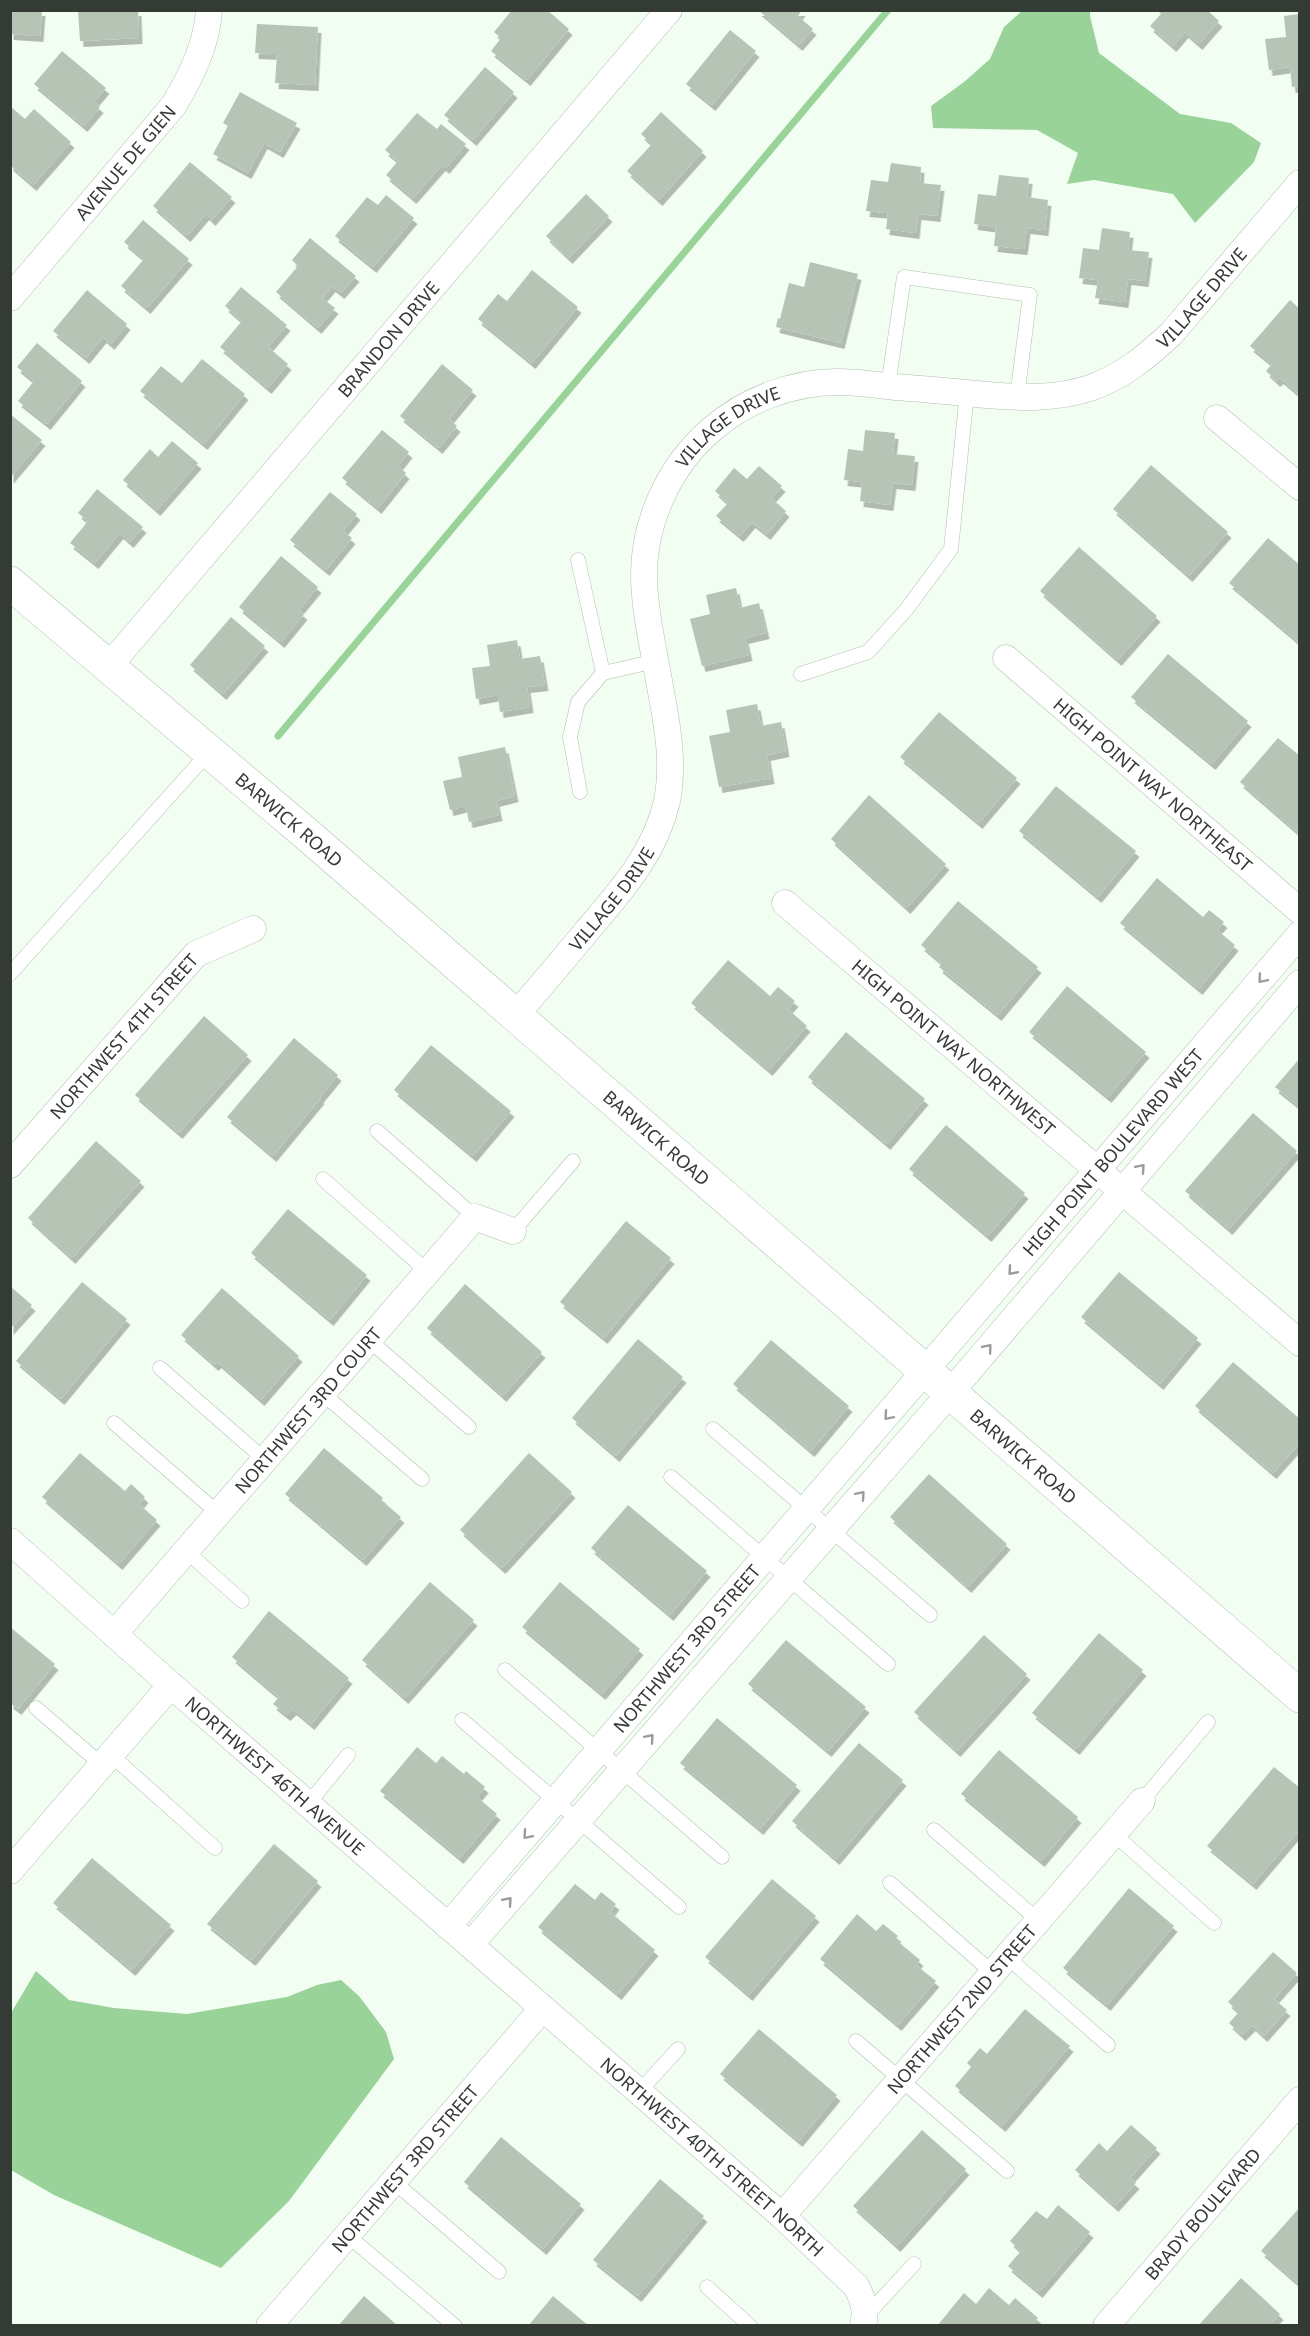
<svg xmlns="http://www.w3.org/2000/svg" width="1310" height="2336" font-family="'Noto Sans',sans-serif">
<style>
.water{fill:#9ad399}
.lines{fill:none;stroke-linecap:round;stroke-linejoin:round}
.stream{stroke:#9ad399;stroke-width:7}
.building{fill:#b5c4b5;filter:url(#shadow)}
.service-casing{stroke:#b1bfb1;stroke-width:15}
.minor-casing{stroke:#b1bfb1;stroke-width:27}
.tertiary-casing{stroke:#b1bfb1;stroke-width:34}
.service{stroke:#fff;stroke-width:14}
.minor{stroke:#fff;stroke-width:26}
.tertiary{stroke:#fff;stroke-width:33}
.oneway{stroke:#9a9c9a}
.labels{text-anchor:middle;dominant-baseline:central;stroke-width:5;stroke-linejoin:round;paint-order:stroke}
.street-label{font-size:18px;fill:#343a34;stroke:#f2fef2}
</style>
<defs>
<filter id="shadow"><feDropShadow dx="3.5" dy="6" stdDeviation="0" flood-color="#0004"/></filter>
</defs>
<rect width="100%" height="100%" fill="#f2fef2"/>
<!-- water -->
<g class="water">
<path d="M 1022,11 L 1090,11 L 1090,16 L 1099,53 L 1180,114 L 1231,123 L 1261,143 L 1254,162 L 1195,223 L 1173,194 L 1094,180 L 1067,184 L 1078,153 L 1037,130 L 933,128 L 931,106 L 964,82 L 990,59 L 1004,27 Z"/>
<path d="M 36,1971 L 69,2000 L 114,2008 L 187,2014 L 287,1997 L 317,1985 L 341,1980 L 359,1996 L 386,2032 L 394,2059 L 289,2201 L 221,2268 L 54,2195 L 11,2170 L 11,2013 Z"/>
</g>
<g class="lines">
<!-- stream -->
<path class="stream" d="M 278,736 L 888,10"/>
</g>
<!-- building -->
<g class="building">
<path d="M 10,10 L 42,10 L 40,36 L 10,34 Z"/>
<path d="M 78,10 L 138,10 L 139,38 L 80,41 Z"/>
<path d="M 512,10 L 547,10 L 569,29 L 527,80 L 491,51 L 501,38 L 494,32 Z"/>
<path d="M 758,10 L 802,10 L 798,16 L 813,29 L 799,45 Z"/>
<path d="M 1157,10 L 1207,10 L 1219,21 L 1199,44 L 1185,32 L 1173,46 L 1150,26 L 1161,14 Z"/>
<path d="M 1300,14 L 1300,86 L 1292,87 L 1290,67 L 1269,70 L 1265,39 L 1286,37 L 1284,16 Z"/>
<path d="M 257,24 L 318,27 L 315,85 L 275,83 L 277,54 L 255,53 Z"/>
<path d="M 730,30 L 756,51 L 712,105 L 686,84 Z"/>
<path d="M 62,51 L 106,88 L 94,102 L 100,107 L 84,126 L 34,84 Z"/>
<path d="M 485,67 L 514,92 L 473,140 L 444,115 Z"/>
<path d="M 240,92 L 297,123 L 280,152 L 264,143 L 248,173 L 213,154 L 228,126 L 223,123 Z"/>
<path d="M 10,106 L 25,119 L 34,109 L 71,142 L 33,185 L 10,165 Z"/>
<path d="M 661,112 L 703,151 L 659,200 L 627,171 L 652,144 L 641,134 Z"/>
<path d="M 417,113 L 437,129 L 441,124 L 466,144 L 446,168 L 442,165 L 413,198 L 386,175 L 398,161 L 385,150 Z"/>
<path d="M 190,162 L 232,197 L 212,220 L 206,214 L 187,236 L 153,206 Z"/>
<path d="M 891,163 L 921,167 L 920,183 L 941,185 L 937,216 L 918,214 L 916,233 L 886,229 L 888,213 L 866,211 L 871,180 L 888,182 Z"/>
<path d="M 999,175 L 1029,178 L 1027,197 L 1048,200 L 1045,230 L 1027,228 L 1024,249 L 994,246 L 996,227 L 974,224 L 978,194 L 996,196 Z"/>
<path d="M 586,194 L 609,216 L 569,258 L 546,236 Z"/>
<path d="M 386,195 L 414,218 L 373,267 L 335,236 L 367,197 L 378,205 Z"/>
<path d="M 143,220 L 189,259 L 147,308 L 121,286 L 144,259 L 124,242 Z"/>
<path d="M 1102,228 L 1130,232 L 1128,250 L 1149,252 L 1145,281 L 1128,279 L 1125,302 L 1095,298 L 1098,280 L 1079,278 L 1083,248 L 1099,250 Z"/>
<path d="M 310,238 L 356,276 L 341,293 L 332,286 L 322,298 L 335,308 L 318,328 L 276,292 L 298,266 L 292,260 Z"/>
<path d="M 810,262 L 858,274 L 841,343 L 776,327 L 778,318 L 780,319 L 789,283 L 804,287 Z"/>
<path d="M 532,270 L 578,307 L 532,363 L 478,319 L 498,294 L 507,301 Z"/>
<path d="M 241,287 L 287,325 L 268,347 L 288,364 L 268,388 L 220,347 L 242,321 L 225,306 Z"/>
<path d="M 87,290 L 127,324 L 111,344 L 103,337 L 86,358 L 53,331 Z"/>
<path d="M 1290,300 L 1300,309 L 1300,395 L 1280,378 L 1277,381 L 1266,371 L 1272,364 L 1250,346 Z"/>
<path d="M 37,343 L 82,381 L 47,424 L 18,401 L 34,381 L 17,367 Z"/>
<path d="M 202,359 L 245,394 L 204,444 L 140,391 L 161,366 L 182,383 Z"/>
<path d="M 442,364 L 473,390 L 449,419 L 457,426 L 439,448 L 400,416 Z"/>
<path d="M 10,414 L 42,440 L 10,478 Z"/>
<path d="M 382,430 L 409,452 L 398,466 L 406,473 L 378,508 L 342,478 Z"/>
<path d="M 865,430 L 895,433 L 893,454 L 915,456 L 912,485 L 893,483 L 890,505 L 860,501 L 862,482 L 844,480 L 848,449 L 863,451 Z"/>
<path d="M 172,441 L 198,463 L 157,510 L 123,480 L 150,449 L 158,457 Z"/>
<path d="M 1151,465 L 1228,532 L 1189,576 L 1113,509 Z"/>
<path d="M 759,466 L 782,486 L 771,498 L 786,511 L 767,534 L 752,522 L 740,536 L 716,516 L 728,503 L 715,491 L 734,468 L 747,479 Z"/>
<path d="M 97,489 L 143,527 L 130,542 L 120,533 L 95,563 L 70,543 L 88,521 L 78,513 Z"/>
<path d="M 330,492 L 357,514 L 343,531 L 352,538 L 326,570 L 290,540 Z"/>
<path d="M 1268,538 L 1300,565 L 1300,643 L 1229,583 Z"/>
<path d="M 1079,547 L 1157,616 L 1118,660 L 1040,591 Z"/>
<path d="M 281,556 L 318,587 L 299,610 L 304,614 L 281,642 L 239,607 Z"/>
<path d="M 736,588 L 740,608 L 759,603 L 766,633 L 745,638 L 749,655 L 702,666 L 690,619 L 710,614 L 706,595 Z"/>
<path d="M 231,617 L 265,646 L 223,694 L 190,665 Z"/>
<path d="M 517,640 L 520,659 L 540,656 L 545,685 L 527,687 L 530,707 L 500,712 L 498,695 L 476,699 L 472,668 L 490,666 L 487,645 Z"/>
<path d="M 1168,654 L 1248,721 L 1212,764 L 1131,697 Z"/>
<path d="M 757,704 L 761,726 L 781,722 L 786,751 L 767,755 L 771,778 L 719,787 L 709,736 L 730,732 L 726,710 Z"/>
<path d="M 939,712 L 1017,778 L 979,823 L 900,757 Z"/>
<path d="M 1278,738 L 1300,756 L 1300,834 L 1240,782 Z"/>
<path d="M 505,747 L 515,796 L 496,801 L 499,815 L 469,822 L 466,806 L 450,810 L 443,781 L 462,777 L 458,757 Z"/>
<path d="M 1056,786 L 1136,851 L 1098,897 L 1019,831 Z"/>
<path d="M 869,795 L 946,864 L 907,908 L 831,839 Z"/>
<path d="M 1157,878 L 1203,917 L 1209,910 L 1224,922 L 1217,930 L 1235,945 L 1199,989 L 1120,923 Z"/>
<path d="M 958,901 L 1038,967 L 998,1015 L 939,967 L 942,963 L 921,945 Z"/>
<path d="M 728,960 L 770,996 L 778,987 L 795,1001 L 788,1009 L 807,1026 L 769,1070 L 691,1003 Z"/>
<path d="M 1067,986 L 1146,1052 L 1108,1097 L 1029,1032 Z"/>
<path d="M 204,1016 L 248,1055 L 179,1133 L 135,1095 Z"/>
<path d="M 846,1032 L 925,1099 L 887,1144 L 808,1077 Z"/>
<path d="M 294,1038 L 338,1075 L 320,1097 L 321,1098 L 273,1156 L 227,1117 Z"/>
<path d="M 431,1045 L 511,1111 L 473,1156 L 394,1090 Z"/>
<path d="M 1300,1058 L 1300,1107 L 1275,1087 Z"/>
<path d="M 1253,1113 L 1297,1151 L 1229,1229 L 1185,1191 Z"/>
<path d="M 946,1125 L 1025,1193 L 988,1236 L 909,1169 Z"/>
<path d="M 96,1141 L 141,1181 L 72,1258 L 28,1218 Z"/>
<path d="M 288,1209 L 367,1275 L 330,1320 L 251,1253 Z"/>
<path d="M 626,1221 L 671,1258 L 604,1338 L 560,1302 Z"/>
<path d="M 1119,1272 L 1198,1338 L 1160,1384 L 1081,1317 Z"/>
<path d="M 82,1282 L 127,1319 L 61,1399 L 16,1361 Z"/>
<path d="M 465,1284 L 542,1352 L 503,1396 L 427,1328 Z"/>
<path d="M 10,1286 L 32,1305 L 10,1329 Z"/>
<path d="M 222,1288 L 299,1356 L 261,1400 L 218,1362 L 215,1365 L 181,1335 Z"/>
<path d="M 638,1339 L 683,1377 L 616,1456 L 572,1418 Z"/>
<path d="M 771,1340 L 849,1406 L 811,1451 L 733,1384 Z"/>
<path d="M 1233,1362 L 1300,1419 L 1300,1443 L 1273,1473 L 1195,1406 Z"/>
<path d="M 324,1448 L 383,1498 L 381,1500 L 401,1517 L 363,1560 L 285,1494 Z"/>
<path d="M 80,1453 L 125,1491 L 131,1484 L 145,1497 L 139,1504 L 157,1520 L 119,1564 L 42,1497 Z"/>
<path d="M 529,1453 L 572,1492 L 502,1568 L 460,1530 Z"/>
<path d="M 929,1474 L 1007,1544 L 968,1587 L 890,1517 Z"/>
<path d="M 628,1505 L 707,1571 L 670,1615 L 591,1548 Z"/>
<path d="M 430,1582 L 474,1620 L 405,1698 L 362,1660 Z"/>
<path d="M 560,1582 L 640,1649 L 602,1694 L 522,1627 Z"/>
<path d="M 269,1611 L 349,1678 L 311,1724 L 293,1709 L 287,1715 L 273,1704 L 279,1697 L 232,1657 Z"/>
<path d="M 10,1627 L 55,1664 L 18,1709 L 10,1703 Z"/>
<path d="M 1099,1633 L 1143,1670 L 1076,1749 L 1032,1713 Z"/>
<path d="M 984,1635 L 1027,1674 L 957,1751 L 914,1712 Z"/>
<path d="M 786,1640 L 866,1707 L 828,1751 L 748,1684 Z"/>
<path d="M 717,1718 L 797,1785 L 760,1829 L 680,1763 Z"/>
<path d="M 859,1743 L 903,1780 L 836,1859 L 792,1821 Z"/>
<path d="M 417,1747 L 436,1763 L 442,1756 L 464,1774 L 466,1771 L 485,1787 L 477,1797 L 497,1814 L 460,1858 L 380,1791 Z"/>
<path d="M 999,1750 L 1078,1817 L 1041,1861 L 961,1794 Z"/>
<path d="M 1274,1767 L 1300,1788 L 1300,1829 L 1253,1884 L 1207,1846 Z"/>
<path d="M 274,1844 L 318,1881 L 252,1960 L 207,1924 Z"/>
<path d="M 92,1858 L 171,1925 L 132,1970 L 53,1903 Z"/>
<path d="M 772,1879 L 816,1916 L 749,1995 L 705,1957 Z"/>
<path d="M 575,1884 L 595,1900 L 601,1892 L 616,1904 L 610,1912 L 655,1950 L 618,1994 L 538,1927 Z"/>
<path d="M 1129,1888 L 1174,1926 L 1107,2005 L 1063,1968 Z"/>
<path d="M 857,1914 L 876,1931 L 883,1924 L 898,1936 L 895,1939 L 920,1960 L 916,1965 L 936,1981 L 898,2025 L 820,1959 Z"/>
<path d="M 1273,1952 L 1297,1973 L 1274,1999 L 1287,2010 L 1264,2036 L 1252,2025 L 1242,2035 L 1229,2023 L 1239,2012 L 1228,2002 Z"/>
<path d="M 1025,2009 L 1070,2046 L 1002,2126 L 955,2086 L 971,2067 L 967,2063 L 980,2048 L 987,2054 Z"/>
<path d="M 759,2029 L 837,2095 L 799,2141 L 720,2074 Z"/>
<path d="M 1131,2125 L 1157,2148 L 1130,2178 L 1136,2183 L 1115,2206 L 1075,2170 L 1099,2143 L 1107,2151 Z"/>
<path d="M 922,2130 L 966,2169 L 897,2246 L 853,2206 Z"/>
<path d="M 501,2137 L 581,2204 L 543,2249 L 464,2182 Z"/>
<path d="M 660,2179 L 704,2216 L 638,2296 L 593,2260 Z"/>
<path d="M 1058,2205 L 1090,2232 L 1039,2292 L 1008,2266 L 1021,2251 L 1010,2241 L 1036,2211 L 1047,2219 Z"/>
<path d="M 1300,2207 L 1300,2285 L 1261,2251 Z"/>
<path d="M 1241,2278 L 1280,2314 L 1269,2326 L 1198,2326 Z"/>
<path d="M 989,2288 L 1009,2305 L 1015,2298 L 1038,2318 L 1032,2326 L 937,2326 L 964,2293 L 976,2304 Z"/>
<path d="M 364,2296 L 398,2326 L 338,2326 Z"/>
<path d="M 553,2296 L 589,2326 L 528,2326 Z"/>
</g>
<g class="lines">
<defs>
<g id="service">
<path d="M 888,386 L 904,277 L 1030,295 L 1017,397"/>
<path d="M 578,560 L 603,673"/>
<path d="M 801,674 L 868,652 L 906,610 L 951,549 L 967,393"/>
<path d="M 580,792 L 570,737 L 578,702 L 603,673 L 656,661"/>
<path d="M 10,974 L 209,752"/>
<path d="M 377,1131 L 475,1217"/>
<path d="M 323,1179 L 428,1272"/>
<path d="M 513,1231 L 573,1161"/>
<path d="M 369,1340 L 469,1427"/>
<path d="M 160,1368 L 264,1459"/>
<path d="M 322,1393 L 422,1479"/>
<path d="M 114,1423 L 218,1513"/>
<path d="M 713,1429 L 930,1615"/>
<path d="M 671,1477 L 888,1664"/>
<path d="M 186,1551 L 242,1601"/>
<path d="M 505,1670 L 722,1857"/>
<path d="M 36,1708 L 102,1765"/>
<path d="M 462,1720 L 679,1907"/>
<path d="M 110,1754 L 215,1848"/>
<path d="M 1142,1801 L 1208,1722"/>
<path d="M 308,1804 L 348,1755"/>
<path d="M 934,1830 L 1039,1921"/>
<path d="M 1114,1834 L 1214,1923"/>
<path d="M 890,1883 L 993,1973"/>
<path d="M 1007,1957 L 1108,2045"/>
<path d="M 856,2041 L 1007,2171"/>
<path d="M 638,2093 L 678,2049"/>
<path d="M 393,2181 L 499,2272"/>
<path d="M 347,2235 L 455,2326"/>
<path d="M 707,2287 L 750,2326"/>
<path d="M 865,2317 L 914,2264"/>
</g>
<g id="minor">
<path id="s1" d="M 10,298 L 174,105 C 191,76 207,45 209,10"/>
<path d="M 1217,418 L 1300,487"/>
<path id="s2" d="M 1006,658 L 1300,911"/>
<path id="s3" d="M 109,666 L 669,10"/>
<path id="s4" d="M 785,903 L 1300,1343"/>
<path id="s5" d="M 515,1016 C 539,988 563,960 586,932 C 620,892 655,854 667,801 C 674,765 668,728 661,692 C 655,655 645,616 644,578 C 643,523 669,466 711,430 C 745,400 792,382 838,382 C 857,382 876,385 895,387 C 926,389 956,392 987,395 C 1022,398 1056,399 1090,388 C 1122,377 1146,357 1171,334 L 1300,183"/>
<path id="s6" d="M 10,1165 L 196,954 L 253,929"/>
<path id="s7" d="M 10,1541 L 171,1685 L 782,2216 L 856,2286 C 863,2299 867,2310 863,2326"/>
<path id="s8" d="M 114,1634 L 475,1217 L 513,1231"/>
<path d="M 10,1871 L 171,1685"/>
<path id="s9" d="M 448,1926 L 1300,934"/>
<path d="M 470,1945 L 950,1393 L 1300,983"/>
<path id="s10" d="M 782,2216 L 1142,1801"/>
<path id="s11" d="M 269,2326 L 542,2009"/>
<path id="s12" d="M 1106,2326 L 1300,2100"/>
</g>
<g id="tertiary">
<path id="s13" d="M 10,583 L 310,837 L 1300,1696"/>
</g>
</defs>
<!-- service casing -->
<use href="#service" class="service-casing"/>
<!-- minor casing -->
<use href="#minor" class="minor-casing"/>
<!-- tertiary casing -->
<use href="#tertiary" class="tertiary-casing"/>
<!-- service -->
<use href="#service" class="service"/>
<!-- minor -->
<use href="#minor" class="minor"/>
<!-- tertiary -->
<use href="#tertiary" class="tertiary"/>
</g>
<!-- one-way arrows -->
<defs><path id="oneway-chevron" d="M-2-3.5L2.5 0L-2 3.5" fill="none" stroke-width="1.6" stroke-linecap="round" stroke-linejoin="round" transform="scale(1.5)"/></defs>
<g class="oneway">
<use href="#oneway-chevron" transform="translate(1262 979) rotate(130)"/>
<use href="#oneway-chevron" transform="translate(1141 1168) rotate(-49)"/>
<use href="#oneway-chevron" transform="translate(1012 1271) rotate(131)"/>
<use href="#oneway-chevron" transform="translate(988 1348) rotate(-50)"/>
<use href="#oneway-chevron" transform="translate(888 1416) rotate(131)"/>
<use href="#oneway-chevron" transform="translate(861 1495) rotate(-49)"/>
<use href="#oneway-chevron" transform="translate(650 1738) rotate(-49)"/>
<use href="#oneway-chevron" transform="translate(527 1835) rotate(131)"/>
<use href="#oneway-chevron" transform="translate(508 1901) rotate(-49)"/>
</g>
<g class="labels">
<!-- street labels -->
<g class="street-label">
<text stroke="none"><textPath href="#s1" startOffset="178">AVENUE DE GIEN</textPath></text>
<text stroke="none"><textPath href="#s5" startOffset="1196">VILLAGE DRIVE</textPath></text>
<text stroke="none"><textPath href="#s3" startOffset="430">BRANDON DRIVE</textPath></text>
<text stroke="none"><textPath href="#s5" startOffset="674">VILLAGE DRIVE</textPath></text>
<text stroke="none"><textPath href="#s2" startOffset="194">HIGH POINT WAY NORTHEAST</textPath></text>
<text stroke="none"><textPath href="#s13" startOffset="366">BARWICK ROAD</textPath></text>
<text stroke="none"><textPath href="#s5" startOffset="152">VILLAGE DRIVE</textPath></text>
<text stroke="none"><textPath href="#s6" startOffset="172">NORTHWEST 4TH STREET</textPath></text>
<text stroke="none"><textPath href="#s4" startOffset="222">HIGH POINT WAY NORTHWEST</textPath></text>
<text stroke="none"><textPath href="#s13" startOffset="852">BARWICK ROAD</textPath></text>
<text stroke="none"><textPath href="#s9" startOffset="1020">HIGH POINT BOULEVARD WEST</textPath></text>
<text stroke="none"><textPath href="#s8" startOffset="296">NORTHWEST 3RD COURT</textPath></text>
<text stroke="none"><textPath href="#s13" startOffset="1338">BARWICK ROAD</textPath></text>
<text stroke="none"><textPath href="#s9" startOffset="366">NORTHWEST 3RD STREET</textPath></text>
<text stroke="none"><textPath href="#s7" startOffset="354">NORTHWEST 46TH AVENUE</textPath></text>
<text stroke="none"><textPath href="#s10" startOffset="274">NORTHWEST 2ND STREET</textPath></text>
<text stroke="none"><textPath href="#s7" startOffset="934">NORTHWEST 40TH STREET NORTH</textPath></text>
<text stroke="none"><textPath href="#s11" startOffset="208">NORTHWEST 3RD STREET</textPath></text>
<text stroke="none"><textPath href="#s12" startOffset="148">BRADY BOULEVARD</textPath></text>
</g>
</g>
<!-- border -->
<rect width="1310" height="2336" fill="none" stroke="#343a34" stroke-width="24"/>
</svg>
